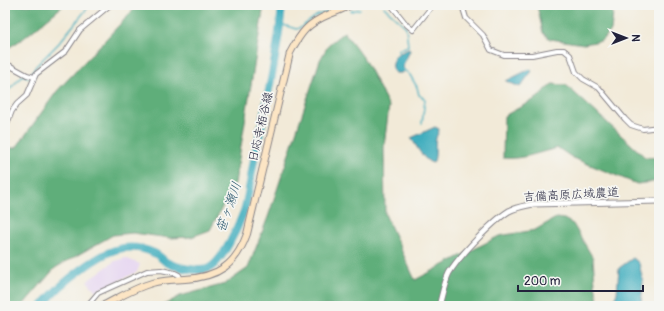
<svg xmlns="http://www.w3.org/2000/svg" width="664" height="311" font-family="Pangolin,'Klee One',sans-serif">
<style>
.built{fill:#e5d3f1}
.forest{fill:#5eae7a;stroke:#40685a}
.water{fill:#40adbe;stroke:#31687c}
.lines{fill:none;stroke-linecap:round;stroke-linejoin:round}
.stream{stroke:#40adbe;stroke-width:1.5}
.river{stroke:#40adbe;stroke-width:8}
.minor-casing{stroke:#8a868a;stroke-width:6}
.tertiary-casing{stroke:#8a868a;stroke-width:7}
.secondary-casing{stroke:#8a868a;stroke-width:8}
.minor{stroke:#fff;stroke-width:4}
.tertiary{stroke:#fff;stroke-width:5}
.secondary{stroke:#fce5c4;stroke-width:6}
.labels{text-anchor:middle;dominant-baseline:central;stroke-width:3.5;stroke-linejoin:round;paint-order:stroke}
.street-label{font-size:12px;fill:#22223b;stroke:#f6f6f2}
.water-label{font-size:13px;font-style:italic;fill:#2e5a6f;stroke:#f6f6f2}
</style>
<rect width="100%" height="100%" fill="#f6f6f2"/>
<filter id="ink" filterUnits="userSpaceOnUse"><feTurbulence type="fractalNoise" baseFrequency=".025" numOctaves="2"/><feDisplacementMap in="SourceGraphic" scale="8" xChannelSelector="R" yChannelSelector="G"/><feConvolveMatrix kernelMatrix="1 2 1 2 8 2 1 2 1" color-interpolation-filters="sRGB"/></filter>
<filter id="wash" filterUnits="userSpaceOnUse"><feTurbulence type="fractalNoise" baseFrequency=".012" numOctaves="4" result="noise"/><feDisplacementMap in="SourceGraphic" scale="16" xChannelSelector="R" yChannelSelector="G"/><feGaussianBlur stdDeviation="0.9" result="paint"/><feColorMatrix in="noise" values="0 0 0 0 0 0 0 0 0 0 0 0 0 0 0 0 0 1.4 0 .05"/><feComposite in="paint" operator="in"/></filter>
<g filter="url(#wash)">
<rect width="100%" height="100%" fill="#f2ead8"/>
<!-- built -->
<path class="built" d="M 125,258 L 140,264 L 137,272 L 96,291 L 87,281 L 115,261 Z"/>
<!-- forest -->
<g class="forest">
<path d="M 5,5 L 64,5 L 24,38 L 5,50 Z"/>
<path d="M 138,5 L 264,5 L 235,183 L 210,230 L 191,237 L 170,238 L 133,233 L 113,235 L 55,268 L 22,306 L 5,306 L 5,148 L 16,148 L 57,91 Z"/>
<path d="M 537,5 L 608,5 L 613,13 L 611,31 L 601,41 L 584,44 L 550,39 L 543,33 Z"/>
<path d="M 344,32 L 363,57 L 389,106 L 384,147 L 385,214 L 415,280 L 499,236 L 535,230 L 556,218 L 564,219 L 573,224 L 593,258 L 595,284 L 599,306 L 162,306 L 180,296 L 225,284 L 248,268 L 268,217 L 320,60 L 329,44 Z"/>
<path d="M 552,84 L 566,85 L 645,157 L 659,158 L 659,181 L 637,184 L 573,158 L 558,148 C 539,152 523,160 503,158 L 504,116 L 537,98 Z"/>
</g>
<!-- water -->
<g class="water">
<path d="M 409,49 L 410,51 L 403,65 L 404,71 L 401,73 L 396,73 L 393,71 C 392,54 395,55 409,49 Z"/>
<path d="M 530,69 L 532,71 L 520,87 L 506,81 Z"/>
<path d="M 435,127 L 439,129 C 439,133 437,134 436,138 C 434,147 437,155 433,163 C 423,161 417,146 411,138 Z"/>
<path d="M 633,258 L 639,263 L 643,281 L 641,306 L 612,305 L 617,293 L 619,268 Z"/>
</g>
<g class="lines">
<!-- stream -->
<g class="stream">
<path d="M 384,7 L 406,27 L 408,46 L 398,50 L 400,55"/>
<path d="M 351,11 L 360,9"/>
<path d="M 280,24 L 296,29 L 300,28 L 316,16 L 343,6"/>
<path d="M 403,69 L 410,75 L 417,87 L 419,95 L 425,99 L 422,123"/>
<path d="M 32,75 L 33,71 L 36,66 L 59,43 L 90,5"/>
<path d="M 5,94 L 23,75 L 32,79"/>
<path d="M 5,150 L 6,138"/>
</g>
<!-- river -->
<path class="river" d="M 42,306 C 54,291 67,280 82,269 C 105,252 125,240 154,253 C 159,255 162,259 166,262 C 175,267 197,272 207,269 C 222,264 239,225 244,211 C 250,191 251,171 256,151 C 266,103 278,54 282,5"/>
</g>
</g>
<g filter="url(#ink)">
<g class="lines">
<defs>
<g id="minor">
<path d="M 391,5 L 407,25 L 413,30 L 433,5"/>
<path d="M 462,5 L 466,18 L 483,35 L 491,50 L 504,55 L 532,55 L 557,50 L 564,50 L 570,55 L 576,72 L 583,79 L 599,88 L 625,119 L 631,125 L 643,129 L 659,127"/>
<path d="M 5,63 L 27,75 L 34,77"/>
<path d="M 5,137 L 7,124 L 12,111 L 17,104 L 27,95 L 36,74 L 66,51 L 80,30 L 110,5"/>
<path d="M 87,306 L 98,293 L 147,271 L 161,270 L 175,273 L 179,275 L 181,280"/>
</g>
<path id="tertiary" d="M 439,306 C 442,296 444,283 449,273 C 459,256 493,221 509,211 C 517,207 525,206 533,204 L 659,201"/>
<path id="secondary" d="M 102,306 C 118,298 134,288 152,283 C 163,280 174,280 185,279 C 218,277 236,265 247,234 L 290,53 C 301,32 308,23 330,14 C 337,11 345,9 350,5"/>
</defs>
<!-- minor casing -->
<use href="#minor" class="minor-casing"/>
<!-- tertiary casing -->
<use href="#tertiary" class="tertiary-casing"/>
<!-- secondary casing -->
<use href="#secondary" class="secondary-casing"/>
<!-- minor -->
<use href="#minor" class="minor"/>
<!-- tertiary -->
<use href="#tertiary" class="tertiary"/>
<!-- secondary -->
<use href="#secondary" class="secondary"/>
</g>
</g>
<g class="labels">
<!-- street labels -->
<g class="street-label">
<text transform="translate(261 127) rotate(-77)">日応寺栢谷線</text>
<text transform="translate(571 195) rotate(-3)">吉備高原広域農道</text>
</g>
<!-- water labels -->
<g class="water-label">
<text transform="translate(229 207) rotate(-71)">笹ヶ瀬川</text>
</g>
</g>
<!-- margin -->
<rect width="664" height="311" fill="none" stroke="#f6f6f2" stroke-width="20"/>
<!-- north arrow -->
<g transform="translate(626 38) rotate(90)" stroke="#f6f6f2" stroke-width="3" paint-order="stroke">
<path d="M0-3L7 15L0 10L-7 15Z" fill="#22223b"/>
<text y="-6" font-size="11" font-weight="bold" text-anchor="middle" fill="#22223b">N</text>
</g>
<!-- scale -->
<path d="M518 285v6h125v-6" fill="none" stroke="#22223b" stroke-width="2"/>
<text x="524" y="285" font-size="12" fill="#22223b" stroke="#f6f6f2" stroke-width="3" paint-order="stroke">200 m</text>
</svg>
